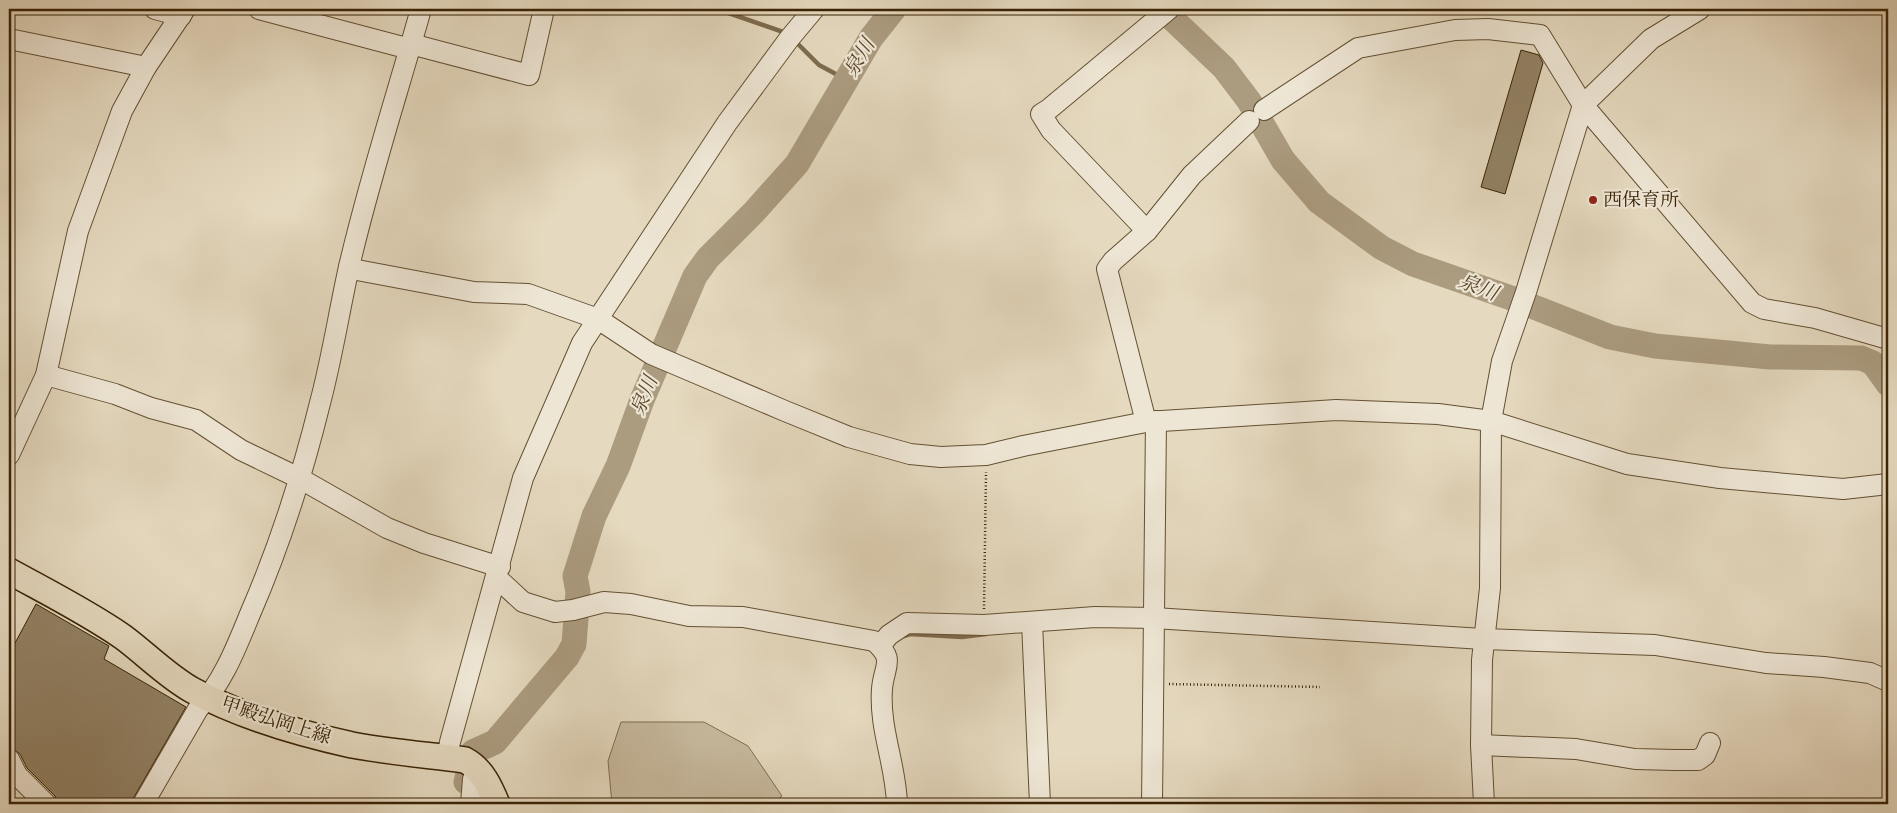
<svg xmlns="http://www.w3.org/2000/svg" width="1897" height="813" font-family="'IM FELL DW Pica','Noto Serif JP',serif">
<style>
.green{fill:#c8ba9f;stroke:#806e52}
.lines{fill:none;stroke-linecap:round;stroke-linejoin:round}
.stream{stroke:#7d6b4e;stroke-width:4.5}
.river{stroke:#ab9b7f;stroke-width:25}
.building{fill:#928265;stroke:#392304}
.minor-casing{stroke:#645033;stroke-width:22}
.major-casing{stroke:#392304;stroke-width:28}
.path{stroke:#392304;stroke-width:2.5;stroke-dasharray:1 2.5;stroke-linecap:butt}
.minor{stroke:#eee6d5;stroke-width:20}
.major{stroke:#e5d9bf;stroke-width:25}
.poi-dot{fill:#8f2418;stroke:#eee6d5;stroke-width:2}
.labels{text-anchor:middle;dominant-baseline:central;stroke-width:4.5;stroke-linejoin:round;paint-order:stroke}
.poi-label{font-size:19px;fill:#392304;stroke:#eee6d5;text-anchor:start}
.street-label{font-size:19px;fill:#392304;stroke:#eee6d5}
.water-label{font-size:20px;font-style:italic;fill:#5b4729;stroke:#eee6d5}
</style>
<rect width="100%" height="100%" fill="#e5d9bf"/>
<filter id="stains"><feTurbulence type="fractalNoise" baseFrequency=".004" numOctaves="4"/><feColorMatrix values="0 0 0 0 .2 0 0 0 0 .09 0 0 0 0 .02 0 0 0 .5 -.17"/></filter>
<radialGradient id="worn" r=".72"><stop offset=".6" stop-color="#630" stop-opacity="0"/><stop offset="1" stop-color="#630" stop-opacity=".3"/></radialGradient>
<!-- green -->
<path class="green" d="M 621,722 L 704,722 L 748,746 L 782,796 L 772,804 L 612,804 L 608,761 Z"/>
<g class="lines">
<!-- stream -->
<g class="stream">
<path d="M 717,9 L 786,33"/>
<path d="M 794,40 L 819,65 L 847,80"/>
<path d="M 904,636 L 910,634 L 962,637 L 986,634"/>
</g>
<!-- river -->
<g class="river">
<path d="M 1162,9 L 1224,68 L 1249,101 L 1283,160 L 1319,202 L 1382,248 L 1413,264 L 1511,298 L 1610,337 L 1655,346 L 1770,357 L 1861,358 L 1873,363 L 1888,384"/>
<path d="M 466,782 L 473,752 L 495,742 L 567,657 L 574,644 L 578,592 L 575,576 L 594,516 L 618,466 L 642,400 L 695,276 L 708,258 L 754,212 L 797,164 L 871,38 L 894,9"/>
</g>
</g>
<!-- building -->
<g class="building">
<path d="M 1521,50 L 1539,55 L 1543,63 L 1505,194 L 1481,187 Z"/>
<path d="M 36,604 L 109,646 L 104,659 L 186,707 L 130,804 L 58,804 L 55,796 L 27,768 L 20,754 L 12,748 L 9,740 L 9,640 L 15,643 Z"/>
</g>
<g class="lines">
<defs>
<g id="minor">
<path d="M 155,9 L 181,16"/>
<path d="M 259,9 L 410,49"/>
<path d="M 9,39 L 146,67 L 185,9"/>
<path d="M 411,44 L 529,75 L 544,9"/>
<path d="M 1264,110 L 1358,48 L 1455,30 L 1488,29 L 1540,35 L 1583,105 L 1752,303 L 1764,309 L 1815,318 L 1888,339"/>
<path d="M 1147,231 L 1051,130 L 1041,114 L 1049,109 L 1169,9"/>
<path d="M 349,267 L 357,270 L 474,292 L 528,294 L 598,319 L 651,354 L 785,411 L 849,437 L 910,454 L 941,457 L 986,455 L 1023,446 L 1146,422 L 1336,410 L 1438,414 L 1491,421 L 1627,464 L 1720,478 L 1843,489 L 1888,484"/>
<path d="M 46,375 L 115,394 L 151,408 L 196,420 L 241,450 L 299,478 L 387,528 L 424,543 L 500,567"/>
<path d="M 1146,422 L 1107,269 L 1113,261 L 1147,231 L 1192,175 L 1249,121"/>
<path d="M 9,455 L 46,375 L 78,231 L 122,111 L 146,67"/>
<path d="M 497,578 L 523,602 L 555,612 L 573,610 L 604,602 L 631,604 L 689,616 L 743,617 L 874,641 C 896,660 884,665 882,689 C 879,729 896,765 897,804"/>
<path d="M 1032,622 L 1040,804"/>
<path d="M 880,646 L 889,635 L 907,623 L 984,625 L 1095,617 L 1154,618 L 1483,639 L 1655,645 L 1766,663 L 1824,667 L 1870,673 L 1888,681"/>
<path d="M 1481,745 L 1576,749 L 1635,759 L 1675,760 L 1698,760 L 1705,755 L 1710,743"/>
<path d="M 447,758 L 450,742 L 523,478 L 582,343 L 727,123 L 789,39 L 814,9"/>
<path d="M 9,759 L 17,775 L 46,804"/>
<path d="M 143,804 L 198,709 C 223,682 236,648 250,614 C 280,545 302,476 320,403 C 332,358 339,312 349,267 C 369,180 397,95 421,9"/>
<path d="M 471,804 L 473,779 L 478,770"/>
<path d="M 1152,804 L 1156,421"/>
<path d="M 1484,804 L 1481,745 L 1482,660 L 1490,588 L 1491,421 L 1502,361 L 1526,292 L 1583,105 L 1651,39 L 1700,9"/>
</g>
<path id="major" d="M 9,571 C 47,592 87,612 123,637 C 146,654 167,676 192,690 C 242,717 297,733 352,745 C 390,752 427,755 465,760 C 482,769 490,787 497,804"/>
</defs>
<!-- minor casing -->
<use href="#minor" class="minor-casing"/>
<!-- major casing -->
<use href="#major" class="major-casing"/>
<!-- path -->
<g class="path">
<path d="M 984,609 L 986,472"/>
<path d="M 1169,684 L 1320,687"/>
</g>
<!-- minor -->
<use href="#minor" class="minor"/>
<!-- major -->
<use href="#major" class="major"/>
</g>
<!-- markers -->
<circle class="poi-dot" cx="1593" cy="200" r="5"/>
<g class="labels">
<!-- poi labels -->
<g class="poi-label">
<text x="1603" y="200">西保育所</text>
</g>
<!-- street labels -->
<g class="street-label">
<text transform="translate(276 721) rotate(18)">甲殿弘岡上線</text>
</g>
<!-- water labels -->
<g class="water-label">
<text transform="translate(860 58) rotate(-59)">泉川</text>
<text transform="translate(1478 288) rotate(21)">泉川</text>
<text transform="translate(645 396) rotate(-68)">泉川</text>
</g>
</g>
<!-- margin -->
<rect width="1897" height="813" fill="none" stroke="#e5d9bf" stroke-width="30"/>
<rect x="10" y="10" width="1877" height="793" fill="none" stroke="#392304" stroke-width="2.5"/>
<rect x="15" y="15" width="1867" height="783" fill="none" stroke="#392304"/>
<rect width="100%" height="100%" filter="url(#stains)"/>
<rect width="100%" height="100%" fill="url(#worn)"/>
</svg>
